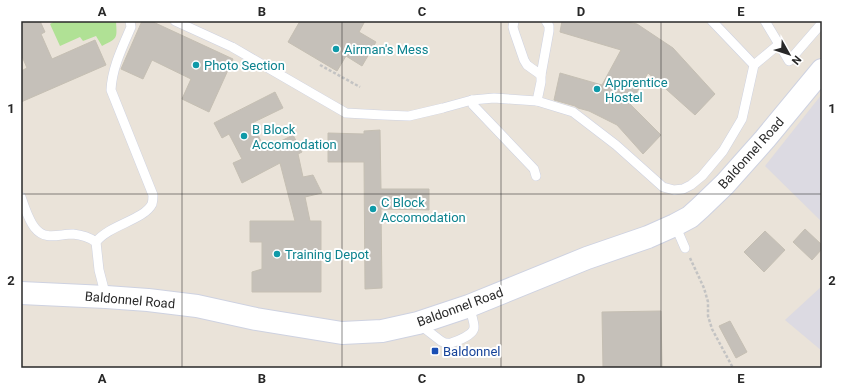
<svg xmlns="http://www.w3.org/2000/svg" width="843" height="389" font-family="Roboto,sans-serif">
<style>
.industrial{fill:#dcdae2}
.green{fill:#b0e195}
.building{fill:#c5c0b9;stroke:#c5bfb3}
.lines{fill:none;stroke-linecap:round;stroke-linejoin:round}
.service-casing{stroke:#ced2e1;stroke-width:10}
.tertiary-casing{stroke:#ced2e1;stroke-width:24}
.path{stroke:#c3c3c3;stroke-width:2.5;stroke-dasharray:3 2;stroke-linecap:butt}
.service{stroke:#fff;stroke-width:9}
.tertiary{stroke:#fff;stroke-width:22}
.grid{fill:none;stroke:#282828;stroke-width:1;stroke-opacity:0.55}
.culture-dot{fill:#0f9aa8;stroke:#fff;stroke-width:1.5}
.transit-dot{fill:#1a4fb4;stroke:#fff;stroke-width:1.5}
.labels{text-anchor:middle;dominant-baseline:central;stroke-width:4;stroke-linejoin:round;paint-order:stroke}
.culture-label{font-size:13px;fill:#0d838f;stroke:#fff;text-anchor:start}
.street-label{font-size:13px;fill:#282828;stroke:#fff}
.transit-label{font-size:13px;fill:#164399;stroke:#fff;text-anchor:start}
.neatline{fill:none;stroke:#282828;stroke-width:1.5}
.grid-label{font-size:13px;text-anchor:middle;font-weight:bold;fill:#282828}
</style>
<rect width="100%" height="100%" fill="#eae3d9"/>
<!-- industrial -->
<g class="industrial">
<path d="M 822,94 L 822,222 L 765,166 Z"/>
<path d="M 822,286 L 822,351 L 785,320 Z"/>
</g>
<!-- green -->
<path class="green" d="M 55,21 L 116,21 C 117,39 118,38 102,46 L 96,36 L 83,41 L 80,37 L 60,46 L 50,24 Z"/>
<!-- building -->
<g class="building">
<path d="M 21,21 L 40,21 L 45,32 L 41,34 L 52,59 L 95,40 L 106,65 L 21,102 L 21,71 L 27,68 L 21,54 Z"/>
<path d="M 142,21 L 151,21 L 233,59 L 209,112 L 182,99 L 191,79 L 152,60 L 143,79 L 121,69 Z"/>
<path d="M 300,21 L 365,21 L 359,32 L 376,42 L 362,66 L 346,56 L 337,71 L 288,42 Z"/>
<path d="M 562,21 L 622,21 L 637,24 L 673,48 L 715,94 L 695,115 L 648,73 L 630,104 L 661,135 L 643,154 L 617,125 L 589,111 L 578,108 L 575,106 L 554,100 L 560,73 L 602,85 L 621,50 L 560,32 Z"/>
<path d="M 275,92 L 283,108 L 252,123 L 265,149 L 293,135 L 302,152 L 298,154 L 303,177 L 313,175 L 322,193 L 305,197 L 310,221 L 321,221 L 321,292 L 252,292 L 252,272 L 262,269 L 262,242 L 250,242 L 250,221 L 295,221 L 280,163 L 242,183 L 233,163 L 242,159 L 229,134 L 222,138 L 214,123 Z"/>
<path d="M 380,130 L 381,189 L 429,189 L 429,210 L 381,209 L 382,288 L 365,289 L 364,162 L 328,162 L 328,133 L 364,134 L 364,131 Z"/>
<path d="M 805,229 L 822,245 L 822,249 L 812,260 L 793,242 Z"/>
<path d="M 765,231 L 785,250 L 764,272 L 744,252 Z"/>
<path d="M 661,311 L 662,368 L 603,368 L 602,312 Z"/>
<path d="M 730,321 L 747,352 L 736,358 L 719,326 Z"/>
</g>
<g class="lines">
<defs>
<g id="service">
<path d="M 175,21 L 232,47 L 346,113 L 383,115 L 409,116 L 443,108 L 472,100 L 494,98 L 537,101 L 573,112 L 616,145 L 663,187 L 674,190 L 683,189 L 691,185 L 702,176 L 723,151 L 742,119 L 754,65 L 712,21"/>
<path d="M 514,21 L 513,27 L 514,31 L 524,60 L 527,65 L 541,75"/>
<path d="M 765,21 L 789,61 L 822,23"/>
<path d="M 754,65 L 778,45"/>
<path d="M 472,100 L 473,105 L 534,169 L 536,176"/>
<path d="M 537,101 L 541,82 L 541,75 L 549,31 L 549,26 L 546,21"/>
<path d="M 21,197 C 24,206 29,221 35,228 C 45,241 59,234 73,234 C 82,235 89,237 96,242"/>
<path d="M 675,225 L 685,248"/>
<path d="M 106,297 L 99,270 L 96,242 C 109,225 144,220 152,204 C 153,201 153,198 153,195 L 111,90 C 112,68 122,48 131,27 L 130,21"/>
<path d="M 419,324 L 441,341 C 444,343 447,344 451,343 C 457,341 473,335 474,328 C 475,323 470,311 469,306"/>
</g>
<path id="tertiary" d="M 21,293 L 106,297 L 148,300 L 197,306 L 256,319 L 342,333 L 382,331 L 418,323 L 469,306 L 587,258 L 648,237 L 675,225 L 690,217 L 700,208 L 725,184 L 765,139 L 822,70"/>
</defs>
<!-- service casing -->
<use href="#service" class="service-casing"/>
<!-- tertiary casing -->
<use href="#tertiary" class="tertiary-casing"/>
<!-- path -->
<g class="path">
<path d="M 320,65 L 360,87"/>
<path d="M 690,258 L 704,288 L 708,302 L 708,316 L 712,329 L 733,368"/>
</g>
<!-- service -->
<use href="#service" class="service"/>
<!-- tertiary -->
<use href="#tertiary" class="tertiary"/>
</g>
<!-- grid -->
<path class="grid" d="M 182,21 L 182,368M 342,21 L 342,368M 501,21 L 501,368M 661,21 L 661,368M 21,194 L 822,194"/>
<!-- markers -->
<g class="culture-dot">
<circle cx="336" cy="49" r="4"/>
<circle cx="196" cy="65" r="4"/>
<circle cx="597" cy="89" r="4"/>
<circle cx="244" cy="136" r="4"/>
<circle cx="373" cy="209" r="4"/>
<circle cx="277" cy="254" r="4"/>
</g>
<rect class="transit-dot" x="431" y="347" width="8" height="8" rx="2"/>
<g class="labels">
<!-- culture labels -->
<g class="culture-label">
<text x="344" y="49">Airman's Mess</text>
<text x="204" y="65">Photo Section</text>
<text x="605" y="82">Apprentice<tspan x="605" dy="15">Hostel</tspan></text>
<text x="252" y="129">B Block<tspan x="252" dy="15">Accomodation</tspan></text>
<text x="381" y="202">C Block<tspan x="381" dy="15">Accomodation</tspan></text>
<text x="285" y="254">Training Depot</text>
</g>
<!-- street labels -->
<g class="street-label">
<text transform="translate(751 153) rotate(-48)">Baldonnel Road</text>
<text transform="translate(130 300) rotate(5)">Baldonnel Road</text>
<text transform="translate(460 307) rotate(-20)">Baldonnel Road</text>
</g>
<!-- transit labels -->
<g class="transit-label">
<text x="443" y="351">Baldonnel</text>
</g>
</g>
<!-- border -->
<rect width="843" height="389" fill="none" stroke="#ffffff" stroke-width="44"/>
<!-- north arrow -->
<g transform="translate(789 54) rotate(129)" stroke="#ffffff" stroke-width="3" paint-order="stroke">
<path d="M0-3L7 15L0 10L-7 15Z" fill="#282828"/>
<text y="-6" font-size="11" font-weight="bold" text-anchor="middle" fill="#282828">N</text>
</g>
<rect x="22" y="22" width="799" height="345" class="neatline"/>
<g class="grid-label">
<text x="102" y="16">A</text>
<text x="262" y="16">B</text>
<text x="422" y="16">C</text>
<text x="581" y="16">D</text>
<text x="741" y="16">E</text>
<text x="11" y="113">1</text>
<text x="832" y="113">1</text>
<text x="11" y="285">2</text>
<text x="832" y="285">2</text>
<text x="102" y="383">A</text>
<text x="262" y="383">B</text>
<text x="422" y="383">C</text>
<text x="581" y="383">D</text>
<text x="741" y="383">E</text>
</g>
</svg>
